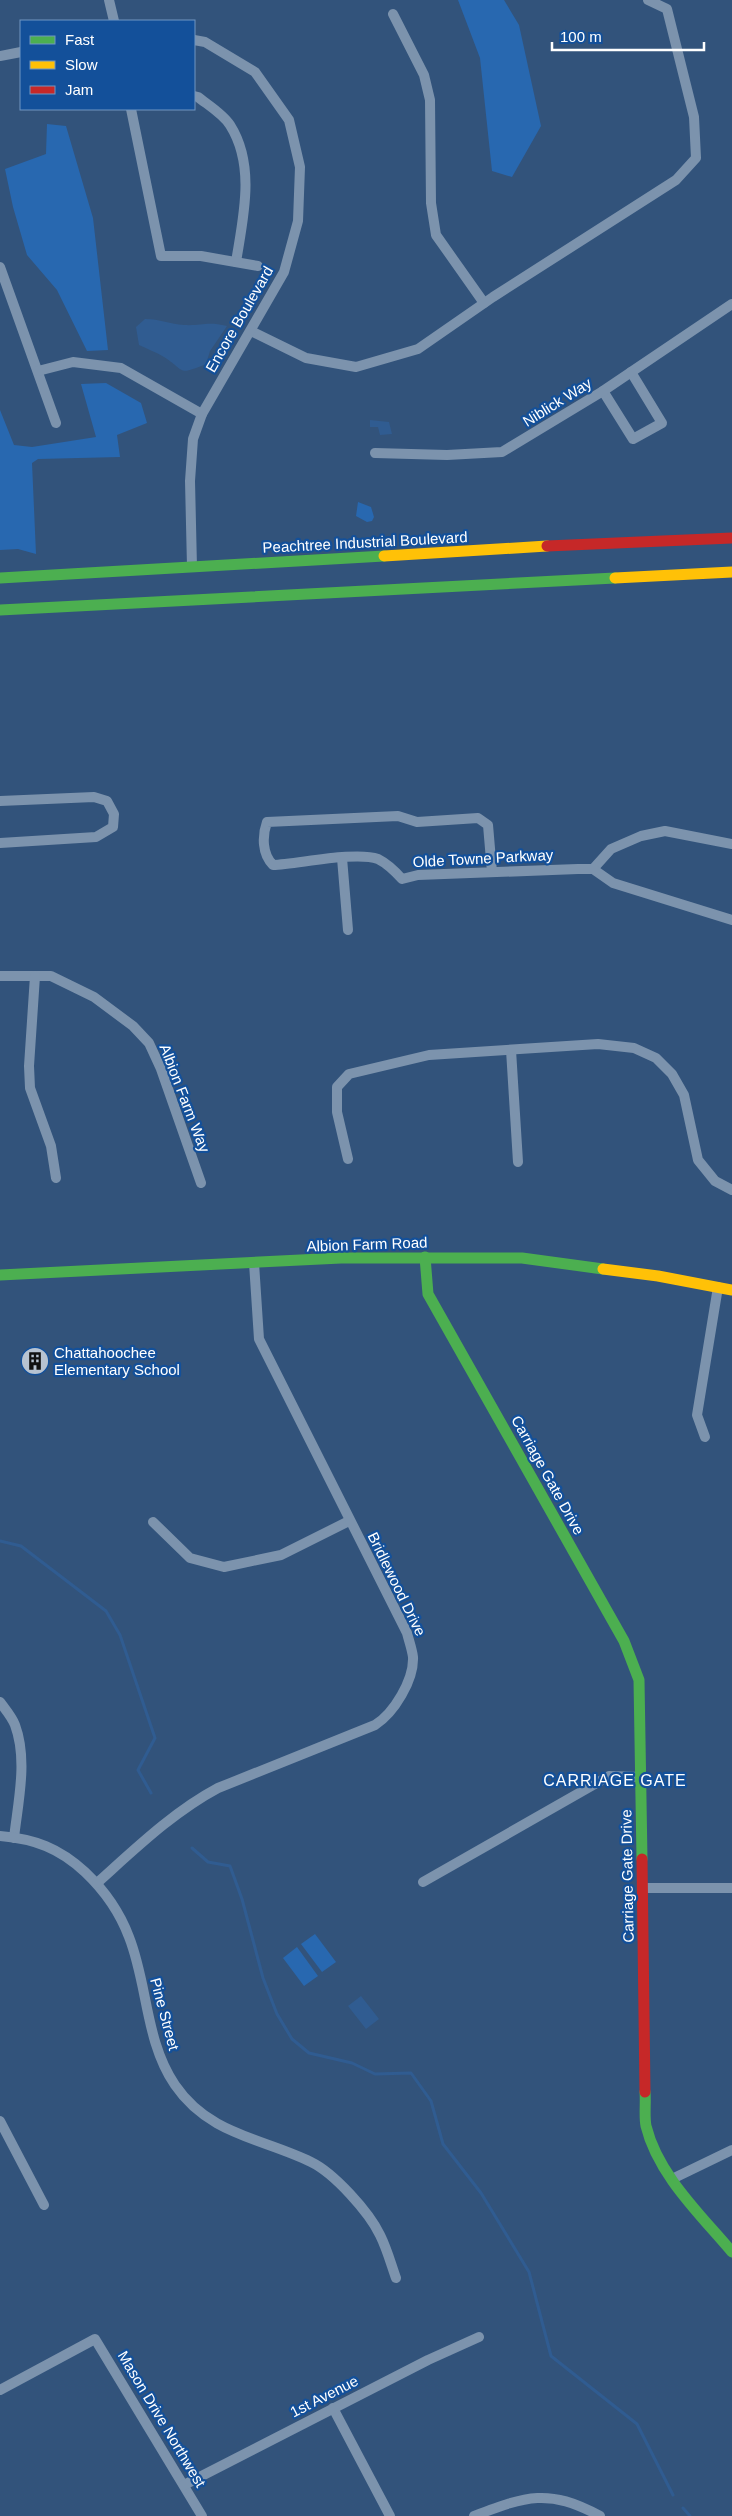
<svg xmlns="http://www.w3.org/2000/svg" width="732" height="2516" font-family="Arial,sans-serif">
<style>
.green{fill:#2868b0}
.water{fill:#305c91}
.lines{fill:none;stroke-linecap:round;stroke-linejoin:round}
.stream{stroke:#305c91;stroke-width:3}
.street{stroke:#7c93ad;stroke-width:10}
.fast{stroke:#4caf50;stroke-width:11}
.slow{stroke:#ffc107;stroke-width:11}
.jam{stroke:#c62828;stroke-width:11}
.labels{text-anchor:middle;dominant-baseline:central;stroke-width:4.5;stroke-linejoin:round;paint-order:stroke}
.street-label{font-size:15px;fill:#fff;stroke:#13509a}
.poi-label{font-size:15px;fill:#fff;stroke:#13509a;text-anchor:start}
.neighbourhood-label{font-size:16px;letter-spacing:1px;fill:#fff;stroke:#13509a}
</style>
<rect width="100%" height="100%" fill="#32537b"/>
<!-- green -->
<g class="green">
<path d="M 458,0 L 504,0 L 519,25 L 541,126 L 512,177 L 492,171 L 480,58 Z"/>
<path d="M 47,124 L 66,126 L 93,218 L 108,350 L 87,351 L 57,290 L 27,255 L 13,207 L 5,169 L 46,154 Z"/>
<path d="M 106,383 L 141,403 L 147,423 L 117,435 L 120,457 L 38,459 L 32,463 L 36,554 L 18,549 L 0,550 L 0,410 L 14,445 L 32,447 L 96,437 L 81,384 Z"/>
<path d="M 358,502 L 371,507 L 374,517 L 372,521 L 367,522 L 356,516 Z"/>
<path d="M 315,1934 L 336,1962 L 322,1972 L 301,1944 Z"/>
<path d="M 297,1947 L 318,1976 L 304,1986 L 283,1958 Z"/>
</g>
<!-- water -->
<g class="water">
<path d="M 145,319 C 160,319 170,324 184,325 C 202,326 207,321 227,326 L 210,351 L 206,364 C 177,376 186,371 164,357 C 156,352 147,349 139,345 L 136,327 Z"/>
<path d="M 370,420 L 389,422 L 392,434 L 380,435 L 378,427 L 370,427 Z"/>
<path d="M 361,1996 L 379,2019 L 366,2029 L 348,2006 Z"/>
</g>
<g class="lines">
<!-- stream -->
<g class="stream">
<path d="M 0,1541 L 21,1546 L 106,1611 L 120,1635 L 155,1738 L 138,1770 L 151,1793"/>
<path d="M 192,1848 L 208,1862 L 230,1866 L 242,1899 L 263,1978 L 277,2014 L 292,2039 L 309,2053 L 352,2063 L 375,2074 L 411,2073 L 431,2101 L 443,2144 L 481,2193 L 529,2272 L 551,2356 L 637,2424 L 673,2495"/>
<path d="M 683,2508 L 690,2516"/>
</g>
<!-- street -->
<g class="street">
<path d="M 109,0 L 114,21"/>
<path d="M 393,14 L 424,75 L 430,100 L 431,203 L 436,235 L 484,303"/>
<path d="M 0,56 L 21,52"/>
<path d="M 194,96 L 198,97 C 208,105 223,114 230,125 C 256,166 243,218 236,262"/>
<path d="M 131,109 L 161,256 L 201,256 L 258,266"/>
<path d="M 0,267 L 56,423"/>
<path d="M 251,331 L 306,358 L 356,367 L 418,349 L 493,297 L 676,180 L 696,158 L 694,117 L 667,9 L 648,0"/>
<path d="M 38,371 L 73,362 L 121,368 L 202,414"/>
<path d="M 603,391 L 633,439 L 662,423 L 631,372"/>
<path d="M 375,453 L 447,455 L 502,452 L 603,391 L 732,304"/>
<path d="M 192,567 L 190,481 L 193,439 L 202,414 L 284,272 L 298,221 L 300,167 L 289,120 L 255,72 L 205,42 L 194,40"/>
<path d="M 0,801 L 94,797 L 107,801 L 114,814 L 113,827 L 96,837 L 0,843"/>
<path d="M 342,858 L 348,930"/>
<path d="M 593,869 L 611,849 L 641,836 L 665,831 L 732,844"/>
<path d="M 492,872 L 488,825 L 478,818 L 417,822 L 398,816 L 267,822 C 262,836 262,854 273,865 C 298,864 356,851 378,859 C 388,864 394,870 402,879 L 418,875 L 578,869 L 593,869 L 613,883 L 732,920"/>
<path d="M 0,976 L 51,976 L 94,997 L 133,1026 L 149,1043 L 161,1069 L 201,1183"/>
<path d="M 35,976 L 29,1066 L 30,1088 L 51,1146 L 56,1178"/>
<path d="M 511,1050 L 518,1162"/>
<path d="M 348,1159 L 337,1112 L 337,1087 L 349,1074 L 429,1055 L 598,1044 L 634,1048 L 656,1058 L 672,1074 L 684,1095 L 698,1160 L 715,1181 L 732,1190"/>
<path d="M 705,1437 L 697,1415 L 718,1287"/>
<path d="M 153,1522 L 190,1558 L 224,1567 L 281,1555 L 349,1521"/>
<path d="M 0,1702 C 5,1709 12,1717 15,1725 C 28,1760 18,1802 14,1838"/>
<path d="M 0,1836 C 35,1839 59,1848 85,1872 C 104,1890 120,1913 129,1937 C 148,1985 145,2041 175,2085 C 209,2135 262,2138 311,2162 C 334,2173 369,2212 380,2235 C 387,2249 391,2264 396,2278"/>
<path d="M 423,1882 L 609,1776 L 641,1777"/>
<path d="M 97,1883 C 135,1849 173,1812 218,1788 L 375,1725 C 394,1713 414,1680 413,1657 C 412,1649 409,1641 407,1633 L 259,1339 L 254,1263"/>
<path d="M 642,1888 L 732,1888"/>
<path d="M 0,2121 L 44,2205"/>
<path d="M 672,2179 L 732,2150"/>
<path d="M 0,2390 L 95,2339 L 202,2516"/>
<path d="M 333,2408 L 390,2516"/>
<path d="M 184,2485 L 428,2360 L 479,2337"/>
<path d="M 474,2516 C 527,2496 548,2488 600,2516"/>
</g>
<!-- fast -->
<g class="fast">
<path d="M 0,578 L 384,556"/>
<path d="M 0,610 L 615,578"/>
<path d="M 425,1257 L 428,1294 L 624,1641 L 639,1680 L 642,1859"/>
<path d="M 0,1275 L 341,1258 L 522,1258 L 603,1269"/>
<path d="M 645,2092 C 646,2103 644,2116 646,2126 C 658,2175 701,2215 732,2252"/>
</g>
<!-- slow -->
<g class="slow">
<path d="M 384,556 L 547,546"/>
<path d="M 615,578 L 732,572"/>
<path d="M 603,1269 L 658,1276 L 732,1290"/>
</g>
<!-- jam -->
<g class="jam">
<path d="M 547,546 L 732,538"/>
<path d="M 642,1859 L 645,2092"/>
</g>
</g>
<!-- icons -->
<defs>
<symbol id="building-disc" viewBox="-11 -11 22 22"><circle r="9.5" fill="#b7c3d1" stroke="#13509a"/><path d="M-4-6H4V6H1V3H-1V6H-4ZM-2.5-4.3h1.7v1.8h-1.7ZM.8-4.3h1.7v1.8H.8ZM-2.5-1h1.7V.8h-1.7ZM.8-1h1.7V.8H.8Z" fill="#111"/></symbol>
</defs>
<g fill-rule="evenodd">
<use href="#building-disc" x="19" y="1345" width="32" height="32"/>
</g>
<g class="labels">
<!-- street labels -->
<g class="street-label">
<text transform="translate(239 319) rotate(-60)">Encore Boulevard</text>
<text transform="translate(557 402) rotate(-32)">Niblick Way</text>
<text transform="translate(365 542) rotate(-3)">Peachtree Industrial Boulevard</text>
<text transform="translate(483 858) rotate(-3)">Olde Towne Parkway</text>
<text transform="translate(185 1098) rotate(69)">Albion Farm Way</text>
<text transform="translate(367 1244) rotate(-2)">Albion Farm Road</text>
<text transform="translate(548 1475) rotate(61)">Carriage Gate Drive</text>
<text transform="translate(397 1584) rotate(64)">Bridlewood Drive</text>
<text transform="translate(627 1876) rotate(-91)">Carriage Gate Drive</text>
<text transform="translate(165 2014) rotate(75)">Pine Street</text>
<text transform="translate(324 2396) rotate(-27)">1st Avenue</text>
<text transform="translate(162 2419) rotate(59)">Mason Drive Northwest</text>
</g>
<!-- poi labels -->
<g class="poi-label">
<text x="54" y="1352">Chattahoochee<tspan x="54" dy="17">Elementary School</tspan></text>
</g>
<!-- neighbourhood labels -->
<g class="neighbourhood-label">
<text x="615" y="1780">CARRIAGE GATE</text>
</g>
</g>
<!-- legend -->
<rect x="20" y="20" width="175" height="90" fill="#13509a" stroke="#7196c2"/>
<rect x="30" y="36" width="25" height="8" fill="#4caf50" stroke="#7196c2"/>
<text x="65" y="45" font-size="15" fill="#ffffff">Fast</text>
<rect x="30" y="61" width="25" height="8" fill="#ffc107" stroke="#7196c2"/>
<text x="65" y="70" font-size="15" fill="#ffffff">Slow</text>
<rect x="30" y="86" width="25" height="8" fill="#c62828" stroke="#7196c2"/>
<text x="65" y="95" font-size="15" fill="#ffffff">Jam</text>
<!-- scale -->
<path d="M552 42v8h152v-8" fill="none" stroke="#ffffff" stroke-width="2.5"/>
<text x="560" y="42" font-size="15" fill="#ffffff" stroke="#13509a" stroke-width="4" paint-order="stroke">100 m</text>
</svg>
